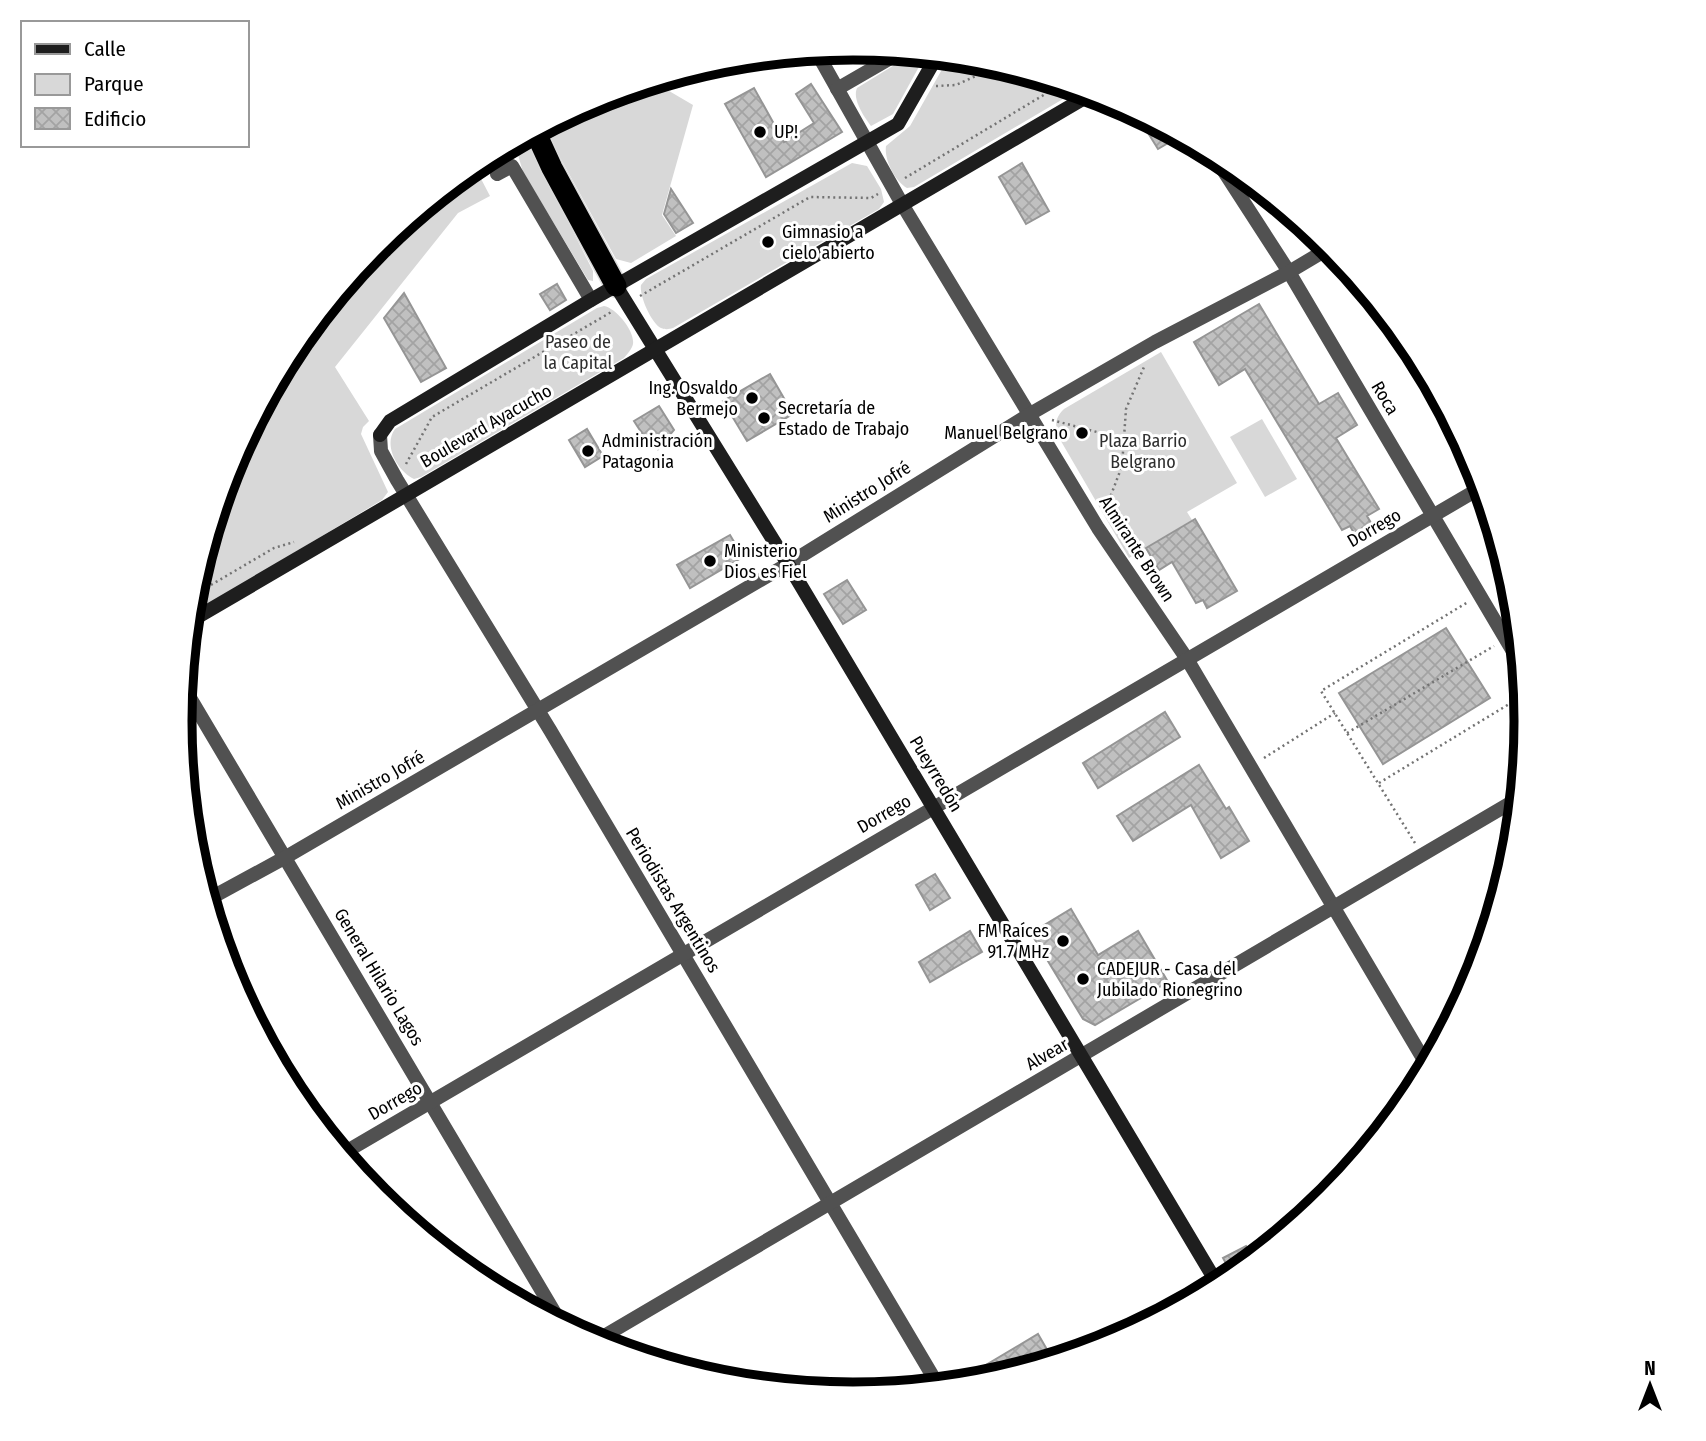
<svg xmlns="http://www.w3.org/2000/svg" width="1706" height="1441" font-family="'Fira Sans Condensed',sans-serif">
<style>
.green{fill:#d8d8d8}
.building{fill:url(#building-cross-hatch);stroke:#959595;stroke-width:2}
.lines{fill:none;stroke-linecap:round;stroke-linejoin:round}
.highway-casing{stroke:#dbdbdb;stroke-width:24}
.path{stroke:#737373;stroke-width:2.5;stroke-dasharray:2 3.5;stroke-linecap:butt}
.street{stroke:#515151;stroke-width:14}
.secondary{stroke:#1e1e1e;stroke-width:14}
.highway{stroke:#000;stroke-width:21}
.poi-dot{fill:#000;stroke:#fff;stroke-width:2.5}
.labels{text-anchor:middle;dominant-baseline:central;stroke-width:6;stroke-linejoin:round;paint-order:stroke}
.poi-label{font-size:18px;fill:#000;stroke:#fff;text-anchor:start}
.park-label{font-size:18px;fill:#2f2f2f;stroke:#fff}
.street-label{font-size:18px;fill:#000;stroke:#fff}
.rim{fill:none;stroke:#000;stroke-width:9}
</style>
<defs>
<pattern id="building-cross-hatch" width="8" height="8" patternUnits="userSpaceOnUse" patternTransform="scale(1.75)"><rect width="8" height="8" fill="#c0c0c0"/><path d="M0 0l8 8M0 8l8-8" fill="none" stroke="#a3a3a3"/></pattern>
</defs>
<rect width="100%" height="100%" fill="#fff"/>
<!-- green -->
<g class="green">
<path d="M 914,53 L 926,54 L 893,114 L 871,126 C 864,117 852,99 857,88 Z"/>
<path d="M 949,57 L 985,60 L 1080,89 L 914,187 L 907,188 C 895,181 884,160 886,146 L 910,126 Z"/>
<path d="M 652,81 L 693,105 L 662,215 L 676,236 L 631,263 L 616,259 L 547,134 L 545,126 L 596,98 Z"/>
<path d="M 525,136 L 593,271 L 593,281 L 588,280 L 523,172 L 518,155 L 511,153 L 481,169 L 479,175 L 490,196 L 458,213 L 335,367 L 369,421 L 363,427 L 361,434 L 388,492 L 382,500 L 190,615 L 193,589 L 231,462 L 293,346 L 377,244 L 479,160 Z"/>
<path d="M 852,163 L 867,166 L 881,189 L 884,202 L 879,209 L 673,328 C 669,329 666,330 661,328 C 651,323 639,295 641,285 L 646,279 Z"/>
<path d="M 604,306 C 616,308 635,331 633,344 C 632,349 628,353 624,358 L 421,477 L 414,479 C 397,471 383,445 395,429 L 597,308 Z"/>
<path d="M 1161,352 L 1237,483 L 1187,512 L 1192,520 L 1129,558 L 1058,436 C 1055,424 1055,418 1064,409 Z"/>
<path d="M 1262,419 L 1297,479 L 1265,497 L 1230,437 Z"/>
</g>
<!-- building -->
<g class="building">
<path d="M 811,84 L 842,132 L 766,177 L 725,104 L 754,88 L 784,142 L 814,123 L 796,94 Z"/>
<path d="M 1135,112 L 1164,127 L 1180,136 L 1158,149 Z"/>
<path d="M 1022,163 L 1049,211 L 1026,224 L 999,177 Z"/>
<path d="M 671,189 L 693,223 L 676,233 L 664,214 Z"/>
<path d="M 557,284 L 566,300 L 550,310 L 540,294 Z"/>
<path d="M 404,293 L 446,368 L 421,382 L 384,318 Z"/>
<path d="M 1259,304 L 1319,404 L 1338,393 L 1357,425 L 1336,438 L 1379,509 L 1367,516 L 1371,523 L 1354,533 L 1350,526 L 1342,530 L 1245,369 L 1219,385 L 1194,342 Z"/>
<path d="M 770,374 L 793,414 L 747,441 L 723,401 Z"/>
<path d="M 659,406 L 674,430 L 658,449 L 649,435 L 645,438 L 634,421 Z"/>
<path d="M 587,429 L 603,456 L 585,467 L 569,440 Z"/>
<path d="M 1195,519 L 1237,591 L 1207,608 L 1203,600 L 1196,603 L 1172,562 L 1159,570 L 1146,548 Z"/>
<path d="M 730,535 L 743,557 L 690,588 L 677,565 Z"/>
<path d="M 847,580 L 866,610 L 843,624 L 824,594 Z"/>
<path d="M 1446,628 L 1490,698 L 1383,764 L 1339,693 Z"/>
<path d="M 1165,712 L 1180,737 L 1098,788 L 1083,763 Z"/>
<path d="M 1199,765 L 1226,809 L 1229,807 L 1249,841 L 1221,858 L 1191,805 L 1133,841 L 1117,816 Z"/>
<path d="M 935,874 L 950,898 L 930,910 L 916,885 Z"/>
<path d="M 1071,909 L 1098,955 L 1138,931 L 1168,982 L 1095,1025 L 1083,1019 L 1031,933 Z"/>
<path d="M 970,931 L 982,952 L 930,982 L 919,962 Z"/>
<path d="M 1246,1246 L 1253,1259 L 1237,1272 L 1229,1269 L 1223,1258 Z"/>
<path d="M 1038,1334 L 1053,1360 L 980,1381 L 974,1372 Z"/>
</g>
<g class="lines">
<defs>
<path id="highway" d="M 535,131 L 552,168 L 616,286"/>
</defs>
<!-- highway casing -->
<use href="#highway" class="highway-casing"/>
<!-- path -->
<g class="path">
<path d="M 936,86 L 956,85 L 1000,65"/>
<path d="M 905,178 L 1062,84"/>
<path d="M 640,296 L 810,197 L 871,198 L 878,194"/>
<path d="M 1052,420 L 1123,439"/>
<path d="M 406,464 L 432,417 L 613,311"/>
<path d="M 1105,511 L 1122,466 L 1126,409 L 1144,367"/>
<path d="M 192,596 L 274,548 L 294,542"/>
<path d="M 1347,733 L 1494,646"/>
<path d="M 1264,758 L 1335,713"/>
<path d="M 1379,783 L 1524,695"/>
<path d="M 1415,843 L 1321,691 L 1468,602"/>
</g>
<!-- street -->
<g class="street">
<path d="M 816,51 L 902,204 L 1098,528 L 1187,659 L 1428,1067"/>
<path d="M 837,89 L 901,52"/>
<path d="M 1212,153 L 1289,272 L 1521,665"/>
<path d="M 497,174 L 512,166 L 591,300"/>
<path d="M 380,435 L 381,451 L 397,480 L 550,730 L 938,1385"/>
<path d="M 183,686 L 562,1325"/>
<path d="M 207,900 L 286,857 L 788,564 L 1030,414 L 1155,342 L 1289,272 L 1331,247"/>
<path d="M 342,1154 L 1482,487"/>
<path d="M 594,1342 L 1519,798"/>
</g>
<!-- secondary -->
<g class="secondary">
<path d="M 616,286 L 788,564 L 1218,1285"/>
<path d="M 380,435 L 390,421 L 591,300 L 898,124 L 937,56"/>
<path d="M 189,622 L 1093,93"/>
</g>
<!-- highway -->
<use href="#highway" class="highway"/>
</g>
<!-- markers -->
<g class="poi-dot">
<circle cx="760" cy="132" r="7"/>
<circle cx="768" cy="242" r="7"/>
<circle cx="752" cy="398" r="7"/>
<circle cx="764" cy="418" r="7"/>
<circle cx="1082" cy="433" r="7"/>
<circle cx="588" cy="451" r="7"/>
<circle cx="710" cy="561" r="7"/>
<circle cx="1063" cy="941" r="7"/>
<circle cx="1083" cy="979" r="7"/>
</g>
<g class="labels">
<!-- poi labels -->
<g class="poi-label">
<text x="774" y="132">UP!</text>
<text x="782" y="232">Gimnasio a<tspan x="782" dy="21">cielo abierto</tspan></text>
<text x="738" y="388" text-anchor="end">Ing. Osvaldo<tspan x="738" dy="21">Bermejo</tspan></text>
<text x="778" y="408">Secretaría de<tspan x="778" dy="21">Estado de Trabajo</tspan></text>
<text x="1068" y="433" text-anchor="end">Manuel Belgrano</text>
<text x="602" y="441">Administración<tspan x="602" dy="21">Patagonia</tspan></text>
<text x="724" y="551">Ministerio<tspan x="724" dy="21">Dios es Fiel</tspan></text>
<text x="1049" y="931" text-anchor="end">FM Raíces<tspan x="1049" dy="21">91.7 MHz</tspan></text>
<text x="1097" y="969">CADEJUR - Casa del<tspan x="1097" dy="21">Jubilado Rionegrino</tspan></text>
</g>
<!-- park labels -->
<g class="park-label">
<text x="578" y="342">Paseo de<tspan x="578" dy="21">la Capital</tspan></text>
<text x="1143" y="441">Plaza Barrio<tspan x="1143" dy="21">Belgrano</tspan></text>
</g>
<!-- street labels -->
<g class="street-label">
<text transform="translate(1385 398) rotate(59)">Roca</text>
<text transform="translate(486 426) rotate(-30)">Boulevard Ayacucho</text>
<text transform="translate(867 492) rotate(-32)">Ministro Jofré</text>
<text transform="translate(1374 528) rotate(-30)">Dorrego</text>
<text transform="translate(1137 549) rotate(57)">Almirante Brown</text>
<text transform="translate(936 774) rotate(59)">Pueyrredón</text>
<text transform="translate(380 780) rotate(-30)">Ministro Jofré</text>
<text transform="translate(884 814) rotate(-30)">Dorrego</text>
<text transform="translate(673 900) rotate(59)">Periodistas Argentinos</text>
<text transform="translate(379 977) rotate(59)">General Hilario Lagos</text>
<text transform="translate(1047 1054) rotate(-30)">Alvear</text>
<text transform="translate(395 1101) rotate(-30)">Dorrego</text>
</g>
</g>
<!-- crop -->
<path d="M0 0H1706V1441H0ZM192 721a661 661 0 1 1 1322 0a661 661 0 1 1-1322 0Z" fill="#fff" fill-rule="evenodd"/>
<path class="rim" d="M192 721a661 661 0 1 1 1322 0a661 661 0 1 1-1322 0Z"/>
<!-- legend -->
<rect x="21" y="21" width="228" height="126" fill="#ffffff" stroke="#999999" stroke-width="2"/>
<rect x="35" y="44" width="35" height="10" fill="#1e1e1e" stroke="#999999" stroke-width="2"/>
<text x="84" y="56" font-size="21" fill="#000000">Calle</text>
<rect x="35" y="74" width="35" height="21" fill="#d8d8d8" stroke="#999999" stroke-width="2"/>
<text x="84" y="91" font-size="21" fill="#000000">Parque</text>
<rect x="35" y="108" width="35" height="21" fill="url(#building-cross-hatch)" stroke="#999999" stroke-width="2"/>
<text x="84" y="126" font-size="21" fill="#000000">Edificio</text>
<!-- north arrow -->
<g transform="translate(1650 1385)" stroke="#ffffff" stroke-width="5" paint-order="stroke">
<path d="M0-5L12 26L0 18L-12 26Z" fill="#000000"/>
<text y="-10" font-size="19" font-weight="bold" text-anchor="middle" fill="#000000">N</text>
</g>
</svg>
